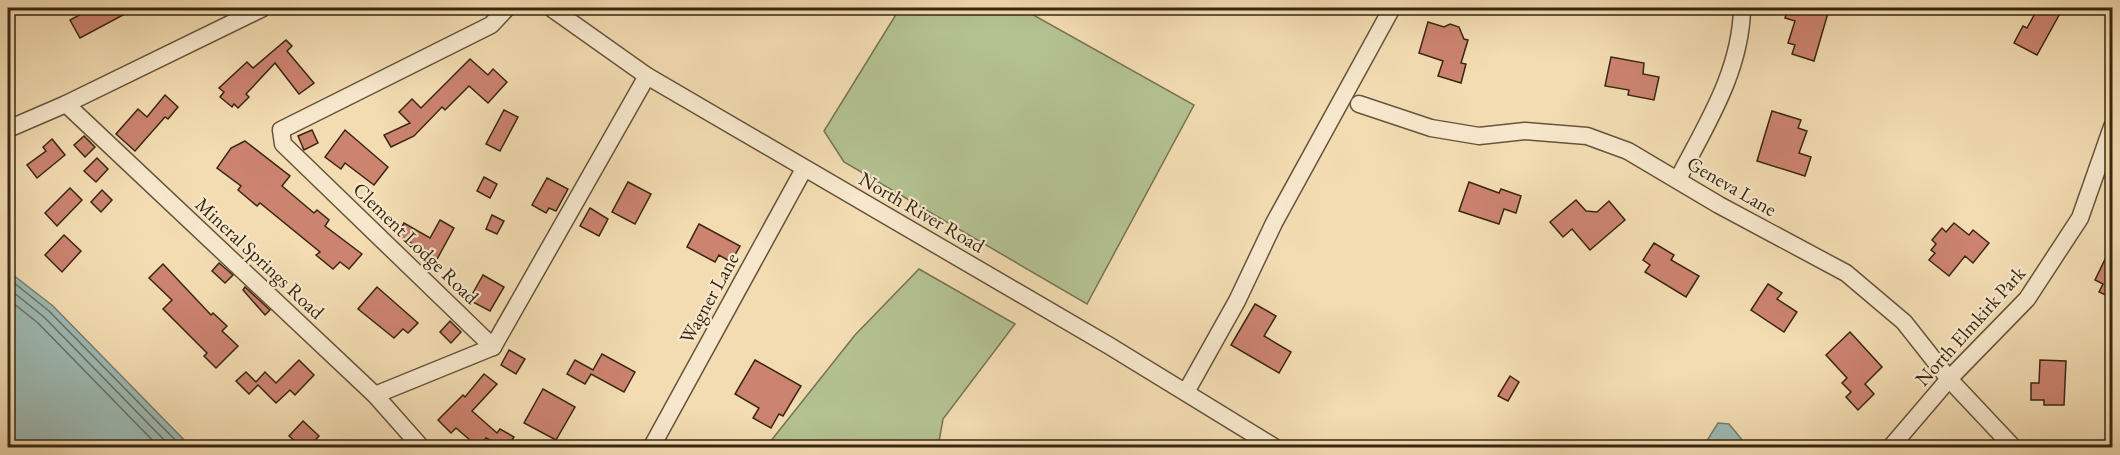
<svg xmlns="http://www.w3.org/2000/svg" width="2120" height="455" font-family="'EB Garamond',serif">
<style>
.green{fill:#b4c292;stroke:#767452;stroke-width:1.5}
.water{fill:#9dbab4;stroke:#757f73;stroke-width:1.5}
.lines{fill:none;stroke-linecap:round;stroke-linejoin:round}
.shore{stroke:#6a7063;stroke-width:1.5}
.building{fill:#cc8370;stroke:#382712;stroke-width:1.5}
.minor-casing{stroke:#67543a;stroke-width:19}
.minor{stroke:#f7e8cd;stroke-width:16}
.labels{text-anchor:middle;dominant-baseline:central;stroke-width:4.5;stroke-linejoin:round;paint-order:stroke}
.street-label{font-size:20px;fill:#382712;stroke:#f7e8cd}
</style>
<rect width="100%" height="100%" fill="#f3dcb2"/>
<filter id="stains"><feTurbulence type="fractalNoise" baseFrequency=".00333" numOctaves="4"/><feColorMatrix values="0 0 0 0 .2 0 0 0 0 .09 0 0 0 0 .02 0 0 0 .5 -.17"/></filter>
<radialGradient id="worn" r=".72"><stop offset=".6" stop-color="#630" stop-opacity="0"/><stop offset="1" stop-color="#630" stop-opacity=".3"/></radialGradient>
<!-- green -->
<g class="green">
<path d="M 900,8 L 1021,8 L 1194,105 L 1087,304 L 844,162 L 824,131 Z"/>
<path d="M 919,269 L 1015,324 L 943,419 L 938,447 L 766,447 L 855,335 Z"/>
</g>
<!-- water -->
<g class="water">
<path d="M 8,271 L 53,306 L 191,447 L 8,447 Z"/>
<path d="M 1718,423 L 1729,424 L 1748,447 L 1703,447 Z"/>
</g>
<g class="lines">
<!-- shore -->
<g class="shore">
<path d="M 8,278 L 49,311 L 183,448"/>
<path d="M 8,288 L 44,317 L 172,448"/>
<path d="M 8,299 L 38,323 L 160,448"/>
</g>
</g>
<!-- building -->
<g class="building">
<path d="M 92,8 L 136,8 L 80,38 L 70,20 Z"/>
<path d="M 1788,8 L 1827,8 L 1826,12 L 1828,13 L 1814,61 L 1792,54 L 1795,45 L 1788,43 L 1795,21 L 1785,18 Z"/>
<path d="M 2038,8 L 2063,8 L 2037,55 L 2014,43 L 2023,26 L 2027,28 Z"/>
<path d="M 1428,22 L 1444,27 L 1450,24 L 1459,27 L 1464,39 L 1468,40 L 1461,63 L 1466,64 L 1461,83 L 1438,76 L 1443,61 L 1419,53 Z"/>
<path d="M 286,40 L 292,46 L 287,51 L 314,83 L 299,94 L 275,63 L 246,94 L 249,97 L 238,108 L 234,104 L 232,107 L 220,97 L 224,92 L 219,88 L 247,62 L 253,68 Z"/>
<path d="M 1611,57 L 1644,63 L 1643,74 L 1659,77 L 1654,100 L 1628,95 L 1629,90 L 1605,86 Z"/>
<path d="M 470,59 L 488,75 L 493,69 L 507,82 L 488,103 L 469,86 L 445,110 L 442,107 L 414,136 L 391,147 L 384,135 L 410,123 L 399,112 L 412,99 L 421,108 Z"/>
<path d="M 165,95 L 178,107 L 168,119 L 165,117 L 135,151 L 116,134 L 138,109 L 147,117 Z"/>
<path d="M 504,110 L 518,117 L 500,151 L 486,144 Z"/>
<path d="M 1772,111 L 1801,120 L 1798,128 L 1807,131 L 1799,153 L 1811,157 L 1805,176 L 1757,161 Z"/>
<path d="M 312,130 L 318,143 L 304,150 L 298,136 Z"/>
<path d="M 345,130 L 388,167 L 374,185 L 345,163 L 341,169 L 325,157 Z"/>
<path d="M 84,136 L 95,147 L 85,157 L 74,145 Z"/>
<path d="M 52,139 L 65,155 L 37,178 L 27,165 L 46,151 L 43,147 Z"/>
<path d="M 245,141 L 290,176 L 282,186 L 314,213 L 317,210 L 329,220 L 325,226 L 362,254 L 349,269 L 340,262 L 333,269 L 316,255 L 320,252 L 260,203 L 257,206 L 238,190 L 241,186 L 217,168 L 231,148 Z"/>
<path d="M 97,158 L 108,169 L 96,182 L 84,171 Z"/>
<path d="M 484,177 L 497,184 L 490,198 L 477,191 Z"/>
<path d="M 547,178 L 568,189 L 556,211 L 549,208 L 546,213 L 532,205 Z"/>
<path d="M 628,182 L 651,194 L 635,224 L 612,212 Z"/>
<path d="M 1469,182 L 1499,193 L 1501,189 L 1521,196 L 1516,213 L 1504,209 L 1499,224 L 1459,211 Z"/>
<path d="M 70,188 L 82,200 L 57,226 L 45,213 Z"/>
<path d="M 102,190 L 112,200 L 101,212 L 91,202 Z"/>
<path d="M 1576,200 L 1586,211 L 1597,212 L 1609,201 L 1625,220 L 1590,250 L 1572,229 L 1563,237 L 1550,222 Z"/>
<path d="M 590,208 L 608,219 L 599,236 L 580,226 Z"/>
<path d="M 492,215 L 504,221 L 497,234 L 486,229 Z"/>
<path d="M 440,220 L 454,228 L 436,261 L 422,253 L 423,250 L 397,235 L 404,223 L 430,238 Z"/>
<path d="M 1954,223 L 1969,235 L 1973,230 L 1989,243 L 1973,263 L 1965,256 L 1949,276 L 1929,260 L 1935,253 L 1931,250 L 1936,244 L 1932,240 L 1942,228 L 1946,232 Z"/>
<path d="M 699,224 L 740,246 L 731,262 L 719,255 L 715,262 L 687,247 Z"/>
<path d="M 64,235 L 81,251 L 62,272 L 45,255 Z"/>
<path d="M 1654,243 L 1674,255 L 1671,260 L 1699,276 L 1686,297 L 1645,272 L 1650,265 L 1643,260 Z"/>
<path d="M 2112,245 L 2112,298 L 2099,292 L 2103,284 L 2095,280 Z"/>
<path d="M 219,263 L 233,275 L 225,283 L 212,271 Z"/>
<path d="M 163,264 L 211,315 L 213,313 L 227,326 L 222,331 L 238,346 L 216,368 L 204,356 L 207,353 L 163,309 L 172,300 L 149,278 Z"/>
<path d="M 483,275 L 504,287 L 490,311 L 469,300 Z"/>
<path d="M 1768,284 L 1782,293 L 1777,299 L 1797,312 L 1784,332 L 1751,310 Z"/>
<path d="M 245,287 L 270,310 L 265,315 L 243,290 Z"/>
<path d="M 377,287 L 418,323 L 408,333 L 403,329 L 394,338 L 358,309 Z"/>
<path d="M 1255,304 L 1276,316 L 1264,336 L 1291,352 L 1279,373 L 1231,345 Z"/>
<path d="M 450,321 L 461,332 L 451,343 L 440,332 Z"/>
<path d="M 1850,332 L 1882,367 L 1865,384 L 1874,394 L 1858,410 L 1846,397 L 1851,392 L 1842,383 L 1847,378 L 1826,355 Z"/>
<path d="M 509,350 L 525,359 L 516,374 L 501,365 Z"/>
<path d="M 602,354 L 635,372 L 624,392 L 591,374 L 585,384 L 567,374 L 575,360 L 593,370 Z"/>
<path d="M 299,360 L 314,375 L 295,395 L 290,390 L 276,403 L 258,385 L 249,394 L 236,381 L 246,372 L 256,382 L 265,372 L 276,383 Z"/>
<path d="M 755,360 L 801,386 L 783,416 L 779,414 L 771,428 L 753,418 L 759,408 L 735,394 Z"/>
<path d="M 2040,360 L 2066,361 L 2064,405 L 2044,405 L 2044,400 L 2031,400 L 2031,383 L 2039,383 Z"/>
<path d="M 484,374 L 497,384 L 472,411 L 497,433 L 500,429 L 514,437 L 510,443 L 515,447 L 503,447 L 486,438 L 478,447 L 456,428 L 451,433 L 438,420 L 463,395 L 465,397 Z"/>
<path d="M 1510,376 L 1519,382 L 1508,401 L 1498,396 Z"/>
<path d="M 543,389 L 575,407 L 556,440 L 524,423 Z"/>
<path d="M 303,421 L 319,436 L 309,447 L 289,447 L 295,441 L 289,436 Z"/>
</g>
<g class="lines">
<defs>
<g id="minor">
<path d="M 551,8 L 647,76 L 1108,345 L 1276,448"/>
<path d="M 66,104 L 375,395 L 422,448"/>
<path d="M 1359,104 L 1431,128 L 1479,136 L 1525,131 L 1587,136 L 1628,151 L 1719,205 L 1846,273 L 1904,322 L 1949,379 L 2014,448"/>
<path d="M 8,129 L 66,104 L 263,8"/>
<path d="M 1678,179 C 1706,125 1741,71 1742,8"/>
<path d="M 493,347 L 283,144 L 281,130 L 491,25 L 507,8"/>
<path d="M 493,347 L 647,76"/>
<path d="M 1186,392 L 1237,301 L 1274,223 L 1392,8"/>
<path d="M 375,395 L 493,347"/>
<path d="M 651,448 L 804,169"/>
<path d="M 1890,448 L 1949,379 L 2027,299 L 2080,218 L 2112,127"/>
</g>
</defs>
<!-- minor casing -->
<use href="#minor" class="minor-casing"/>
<!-- minor -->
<use href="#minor" class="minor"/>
</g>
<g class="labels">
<!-- street labels -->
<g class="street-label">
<text transform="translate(1732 186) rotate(30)">Geneva Lane</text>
<text transform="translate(922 212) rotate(30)">North River Road</text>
<text transform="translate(416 243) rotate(44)">Clement Lodge Road</text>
<text transform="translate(260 258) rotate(43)">Mineral Springs Road</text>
<text transform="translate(709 298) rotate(-61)">Wagner Lane</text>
<text transform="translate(1970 326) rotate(-48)">North Elmkirk Park</text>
</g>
</g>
<!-- margin -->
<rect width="2120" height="455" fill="none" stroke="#f3dcb2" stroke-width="30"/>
<rect x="9" y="9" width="2102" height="437" fill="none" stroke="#382712" stroke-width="3"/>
<rect x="15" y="15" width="2090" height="425" fill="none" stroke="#382712" stroke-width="1.5"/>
<rect width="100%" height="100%" filter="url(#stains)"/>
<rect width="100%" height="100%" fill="url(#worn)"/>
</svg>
